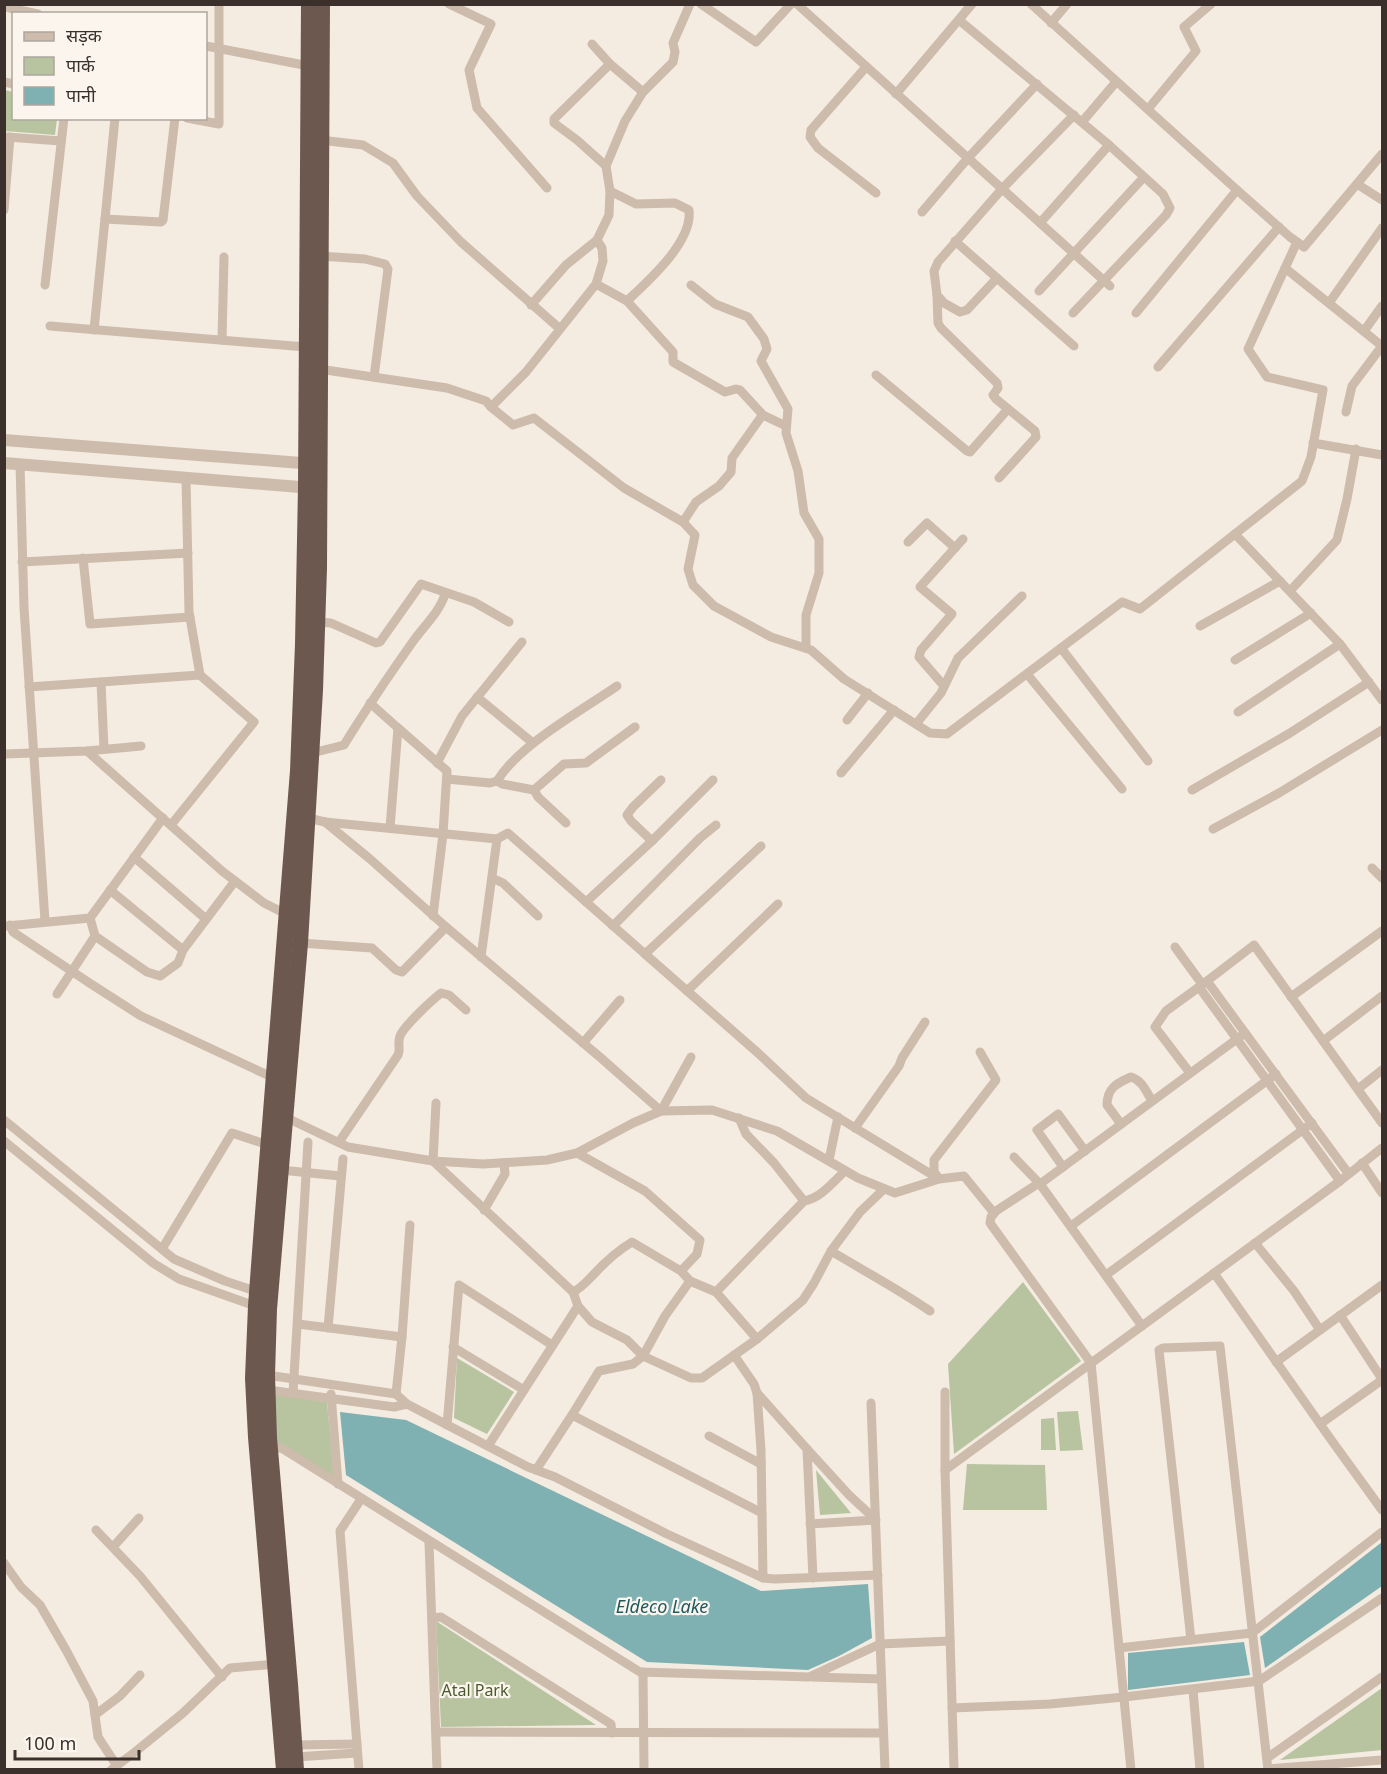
<svg xmlns="http://www.w3.org/2000/svg" width="1387" height="1774" font-family="'Noto Sans','Noto Sans Devanagari',sans-serif">
<style>
.green{fill:#b8c4a0}
.water{fill:#7fb0b2}
.lines{fill:none;stroke-linecap:round;stroke-linejoin:round}
.minor{stroke:#cdbbac;stroke-width:9}
.tertiary{stroke:#cdbbac;stroke-width:12}
.trunk{stroke:#6c584f;stroke-width:16}
.labels{text-anchor:middle;dominant-baseline:central;stroke-width:4.5;stroke-linejoin:round;paint-order:stroke}
.park-label{font-size:16px;fill:#4a5a2e;stroke:#fbf5ee}
.water-label{font-size:18px;font-style:italic;fill:#1f5a5e;stroke:#fbf5ee}
</style>
<rect width="100%" height="100%" fill="#f4ebe1"/>
<!-- green -->
<g class="green">
<path d="M 5,90 L 13,92 L 14,118 L 57,119 L 55,135 L 5,131 Z"/>
<path d="M 1023,1282 L 1081,1361 L 954,1454 L 948,1364 Z"/>
<path d="M 457,1358 L 514,1392 L 487,1434 L 454,1418 Z"/>
<path d="M 271,1394 L 327,1402 L 334,1477 L 273,1442 Z"/>
<path d="M 1078,1411 L 1083,1450 L 1060,1451 L 1057,1412 Z"/>
<path d="M 1054,1418 L 1056,1450 L 1041,1450 L 1041,1419 Z"/>
<path d="M 967,1464 L 1045,1465 L 1047,1510 L 963,1510 Z"/>
<path d="M 816,1470 L 851,1513 L 820,1515 Z"/>
<path d="M 436,1621 L 596,1725 L 441,1727 Z"/>
<path d="M 1382,1688 L 1382,1750 L 1280,1760 Z"/>
</g>
<!-- water -->
<g class="water">
<path d="M 340,1412 L 406,1420 L 761,1591 L 868,1584 L 872,1638 L 839,1656 L 808,1670 L 647,1662 L 346,1475 Z"/>
<path d="M 1382,1542 L 1382,1586 L 1265,1668 L 1260,1637 Z"/>
<path d="M 1244,1642 L 1250,1675 L 1128,1690 L 1128,1653 Z"/>
</g>
<g class="lines">
<!-- minor -->
<g class="minor">
<path d="M 449,4 L 491,24 L 469,70 L 477,108 L 547,188"/>
<path d="M 701,4 L 756,42 L 791,4"/>
<path d="M 797,4 L 1110,286"/>
<path d="M 1031,4 L 1237,190 L 1290,237 L 1304,247 L 1382,154"/>
<path d="M 9,8 L 38,14"/>
<path d="M 959,20 L 1109,145 L 1163,194 L 1170,208 L 1166,215 L 1073,313"/>
<path d="M 1051,23 L 1067,4"/>
<path d="M 592,44 L 610,64 L 643,92"/>
<path d="M 206,46 L 309,66"/>
<path d="M 866,67 L 811,130 L 810,137 L 818,148 L 876,193"/>
<path d="M 4,82 L 14,84"/>
<path d="M 896,94 L 972,4"/>
<path d="M 1148,109 L 1196,51 L 1184,27 L 1211,4"/>
<path d="M 187,118 L 219,124 L 219,4"/>
<path d="M 1082,122 L 1116,82"/>
<path d="M 7,137 L 61,141"/>
<path d="M 320,140 L 363,145 L 393,163 L 417,196 L 461,242 L 559,328"/>
<path d="M 606,166 L 577,140 L 554,123 L 554,119 L 610,64"/>
<path d="M 1357,184 L 1382,200"/>
<path d="M 610,191 L 636,204 L 675,203 L 689,210 C 693,242 648,281 627,301"/>
<path d="M 4,210 L 10,137"/>
<path d="M 922,212 L 968,158 L 1037,84"/>
<path d="M 105,219 L 161,222 L 163,220 L 175,118"/>
<path d="M 1040,223 L 1109,145"/>
<path d="M 955,241 L 1074,346"/>
<path d="M 320,256 L 365,259 L 385,264 L 388,269 L 374,377"/>
<path d="M 1285,268 L 1382,346"/>
<path d="M 997,278 L 967,310 L 960,312 L 944,303 L 937,295 L 934,271 L 938,262 L 1002,189 L 1074,115"/>
<path d="M 596,284 L 627,301 L 673,352 L 673,362 L 725,392 L 736,389 L 740,390 L 763,415 L 786,426"/>
<path d="M 45,285 L 64,118"/>
<path d="M 691,285 L 715,304 L 748,317 L 764,339 L 767,349 L 761,361 L 788,409 L 786,433 L 798,471 L 804,513 L 819,539 L 819,573 L 806,615 L 806,648"/>
<path d="M 1039,291 L 1144,177"/>
<path d="M 937,295 L 938,323 L 941,328 L 997,383 L 998,388 L 993,395 L 996,399 L 1035,431 L 1036,437 L 999,478"/>
<path d="M 1329,303 L 1382,228"/>
<path d="M 531,305 L 566,265 L 597,240 L 609,215 L 610,191 L 606,166 L 625,121 L 643,92 L 673,62 L 675,52 L 673,43 L 690,4"/>
<path d="M 1136,313 L 1237,190"/>
<path d="M 50,326 L 306,347"/>
<path d="M 94,330 L 115,118"/>
<path d="M 1364,331 L 1382,306"/>
<path d="M 222,340 L 224,257"/>
<path d="M 1158,367 L 1279,227"/>
<path d="M 319,369 L 447,388 L 486,401 L 491,407 L 513,425 L 534,418 L 624,488 L 683,522 L 695,535 L 688,569 L 693,585 L 714,606 L 771,637 L 811,650 L 844,679 L 930,733 L 947,734 L 1122,602 L 1140,609 L 1302,481 L 1311,457 L 1323,390 L 1267,377 L 1248,349 L 1297,242"/>
<path d="M 876,375 L 967,451 L 970,452 L 1008,409"/>
<path d="M 491,407 L 526,372 L 596,284 L 603,261 L 602,248 L 597,240"/>
<path d="M 1346,412 L 1352,386 L 1382,346"/>
<path d="M 1313,443 L 1382,455"/>
<path d="M 20,464 L 24,608 L 45,921"/>
<path d="M 186,479 L 189,612 L 200,675"/>
<path d="M 683,522 L 696,502 L 719,486 L 731,472 L 732,458 L 761,417"/>
<path d="M 1235,534 L 1340,644 L 1382,700"/>
<path d="M 908,542 L 927,523 L 955,548"/>
<path d="M 83,558 L 90,624 L 190,617"/>
<path d="M 22,562 L 188,553"/>
<path d="M 1290,591 L 1337,540 L 1347,499 L 1356,449"/>
<path d="M 317,622 L 331,623 L 376,643 L 380,642 L 421,584 L 474,602 L 509,622"/>
<path d="M 1200,626 L 1280,581"/>
<path d="M 1061,648 L 1148,761"/>
<path d="M 1235,660 L 1311,613"/>
<path d="M 1027,674 L 1122,789"/>
<path d="M 101,682 L 104,749"/>
<path d="M 944,686 L 919,657 L 921,650 L 952,614 L 920,587 L 963,539"/>
<path d="M 29,687 L 200,675 L 254,722 L 171,825"/>
<path d="M 477,697 L 533,743"/>
<path d="M 370,703 L 398,728"/>
<path d="M 1238,712 L 1340,644"/>
<path d="M 847,720 L 868,693"/>
<path d="M 916,724 L 941,693 L 958,658 L 1022,596"/>
<path d="M 87,751 L 222,871 L 264,903 L 290,916"/>
<path d="M 312,753 L 344,745 C 366,709 390,674 414,640 C 425,625 440,611 445,594"/>
<path d="M 4,754 L 87,751 L 141,746"/>
<path d="M 437,763 L 462,716 L 522,642"/>
<path d="M 841,773 L 894,710"/>
<path d="M 447,779 L 490,783 L 497,781 L 502,784 L 534,790 L 538,797 L 566,823"/>
<path d="M 497,781 C 519,745 581,711 617,686"/>
<path d="M 534,790 L 564,764 L 586,763 L 635,727"/>
<path d="M 1192,790 L 1290,733 L 1369,682"/>
<path d="M 308,818 L 325,822 L 370,859 L 446,927 L 601,1058 L 661,1111"/>
<path d="M 325,822 L 497,839 L 481,957"/>
<path d="M 390,828 L 398,728 L 447,771 L 443,834 L 433,916"/>
<path d="M 1213,829 L 1279,793 L 1382,730"/>
<path d="M 497,839 L 508,833 L 645,954 L 761,846"/>
<path d="M 652,841 L 631,821 L 627,815 L 633,807 L 661,780"/>
<path d="M 134,857 L 206,919"/>
<path d="M 1372,868 L 1382,878"/>
<path d="M 492,878 L 503,883 L 538,916"/>
<path d="M 110,890 L 183,950"/>
<path d="M 586,902 L 652,841 L 713,780"/>
<path d="M 10,925 L 13,932 L 91,984 L 141,1016 L 274,1078"/>
<path d="M 7,926 L 90,918 L 163,818"/>
<path d="M 613,926 L 700,838 L 716,825"/>
<path d="M 95,936 L 147,972 L 160,976 L 178,963 L 183,950 L 235,881"/>
<path d="M 300,943 L 372,948 L 396,970 L 402,972 L 446,927"/>
<path d="M 1175,947 L 1202,984"/>
<path d="M 645,954 L 758,1053 L 806,1098 L 939,1179"/>
<path d="M 1207,981 L 1199,987 L 1340,1181"/>
<path d="M 687,991 L 778,904"/>
<path d="M 57,994 L 95,936 L 90,918"/>
<path d="M 1291,997 L 1382,931"/>
<path d="M 1323,1041 L 1382,996"/>
<path d="M 583,1043 L 620,1000"/>
<path d="M 1190,1073 L 1155,1027 L 1166,1011 L 1199,987"/>
<path d="M 1358,1089 L 1382,1070"/>
<path d="M 436,1103 L 433,1161 L 573,1292 C 582,1288 588,1280 595,1273 C 606,1261 619,1250 632,1242 L 681,1271 L 690,1281 L 716,1292 L 757,1339"/>
<path d="M 661,1111 L 691,1057"/>
<path d="M 285,1117 L 348,1147 L 433,1161 L 483,1164 L 547,1160 L 577,1153 L 633,1123 L 661,1111 L 712,1110 L 777,1131 L 858,1178 L 895,1193 L 939,1179 L 964,1176 L 994,1213"/>
<path d="M 739,1118 L 746,1134 L 774,1163 L 804,1201"/>
<path d="M 4,1120 L 174,1259 L 225,1281 L 261,1293"/>
<path d="M 1121,1124 L 1107,1105 C 1107,1088 1117,1083 1131,1077 C 1142,1080 1146,1091 1152,1101"/>
<path d="M 855,1128 L 899,1066 L 902,1058 L 925,1022"/>
<path d="M 4,1141 L 153,1263 L 179,1279 L 258,1307"/>
<path d="M 339,1142 L 398,1055 C 401,1049 397,1043 400,1036 C 404,1026 431,1001 441,993 L 449,995 L 466,1010"/>
<path d="M 577,1153 L 645,1191 L 700,1240 L 697,1254 L 681,1271"/>
<path d="M 1014,1157 L 1039,1183"/>
<path d="M 829,1160 L 838,1117"/>
<path d="M 1362,1163 L 1382,1193"/>
<path d="M 1063,1167 L 1037,1130 L 1058,1114 L 1085,1151"/>
<path d="M 280,1170 L 341,1176"/>
<path d="M 1348,1173 L 1207,981 L 1254,945 L 1382,1123"/>
<path d="M 938,1177 L 934,1172 L 934,1160 L 996,1080 L 980,1052"/>
<path d="M 1040,1184 L 1039,1183 L 996,1211 L 991,1217 L 990,1223 L 1091,1363 L 1131,1770"/>
<path d="M 484,1210 L 505,1174 L 504,1163"/>
<path d="M 1071,1226 L 1276,1074"/>
<path d="M 1255,1243 L 1294,1291 L 1320,1330"/>
<path d="M 162,1249 L 232,1133 L 268,1145"/>
<path d="M 831,1251 C 864,1271 898,1289 930,1311"/>
<path d="M 1214,1273 L 1332,1441 L 1382,1510"/>
<path d="M 1106,1275 L 1312,1123"/>
<path d="M 690,1281 L 665,1316 L 643,1356 L 633,1364 L 599,1371 L 572,1415 L 762,1513 L 763,1578"/>
<path d="M 573,1292 L 578,1306 L 592,1322 L 627,1340 L 643,1356 L 691,1378 L 702,1378 L 757,1339 L 803,1300 L 814,1283 L 831,1251 L 860,1212 L 884,1189"/>
<path d="M 716,1292 L 804,1201 C 821,1198 833,1182 845,1171"/>
<path d="M 1340,1315 L 1382,1379"/>
<path d="M 298,1324 L 402,1337"/>
<path d="M 1142,1326 L 1040,1184 L 1245,1033"/>
<path d="M 328,1328 L 343,1159"/>
<path d="M 453,1347 L 524,1390"/>
<path d="M 734,1355 L 754,1384 L 757,1393 L 761,1450 L 762,1513"/>
<path d="M 1276,1362 L 1382,1285"/>
<path d="M 267,1375 L 396,1394 L 407,1404 L 528,1467 L 555,1477 L 667,1534 L 763,1578 L 775,1579 L 878,1575"/>
<path d="M 268,1390 L 394,1407 L 407,1404"/>
<path d="M 945,1392 L 945,1470 L 954,1770"/>
<path d="M 293,1393 L 308,1142"/>
<path d="M 757,1393 L 807,1449 L 813,1578"/>
<path d="M 331,1394 L 338,1484"/>
<path d="M 396,1394 L 402,1337 L 410,1225"/>
<path d="M 871,1403 L 885,1770"/>
<path d="M 1320,1424 L 1382,1380"/>
<path d="M 447,1425 L 459,1285 L 552,1345"/>
<path d="M 709,1436 L 761,1464"/>
<path d="M 270,1445 L 283,1449 L 640,1672 L 809,1677 L 880,1644 L 950,1641"/>
<path d="M 488,1446 L 578,1306"/>
<path d="M 807,1449 L 849,1495 L 876,1520 L 810,1524"/>
<path d="M 536,1470 L 572,1415"/>
<path d="M 945,1470 L 1340,1181 L 1382,1148"/>
<path d="M 96,1530 L 140,1576 L 222,1677"/>
<path d="M 429,1542 L 437,1770"/>
<path d="M 113,1547 L 139,1518"/>
<path d="M 4,1563 L 21,1587 L 40,1605 L 66,1650 L 93,1701 L 98,1737 L 117,1766"/>
<path d="M 432,1618 L 441,1617 L 611,1724 L 612,1733"/>
<path d="M 1191,1640 L 1159,1350 L 1163,1348 L 1220,1346 L 1268,1770"/>
<path d="M 1119,1648 L 1252,1633 L 1382,1532"/>
<path d="M 643,1672 L 644,1770"/>
<path d="M 812,1677 L 881,1679"/>
<path d="M 1193,1690 L 1200,1770"/>
<path d="M 952,1708 L 1050,1704 L 1124,1697 L 1259,1681 L 1382,1598"/>
<path d="M 95,1715 L 120,1696 L 140,1675"/>
<path d="M 437,1732 L 883,1733"/>
<path d="M 294,1745 L 357,1744"/>
<path d="M 295,1757 L 357,1753"/>
<path d="M 1267,1758 L 1382,1677"/>
<path d="M 1268,1769 L 1382,1760"/>
<path d="M 111,1770 L 135,1752 L 183,1713 L 230,1668 L 276,1664"/>
<path d="M 359,1770 L 340,1531 L 361,1499"/>
</g>
<!-- tertiary -->
<g class="tertiary">
<path d="M 4,440 L 314,464"/>
<path d="M 4,463 L 312,488"/>
</g>
<!-- trunk -->
<g class="trunk">
<path d="M 284,1770 L 256,1437 L 253,1378 L 256,1306 L 262,1226 L 298,771 L 303,644 L 306,488 L 309,4"/>
<path d="M 296,1770 L 290,1684 L 269,1438 L 267,1375 L 269,1309 L 300,943 L 315,690 L 319,568 L 322,4"/>
</g>
</g>
<g class="labels">
<!-- park labels -->
<g class="park-label">
<text x="475" y="1690">Atal Park</text>
</g>
<!-- water labels -->
<g class="water-label">
<text x="662" y="1606">Eldeco Lake</text>
</g>
</g>
<!-- border -->
<rect width="1387" height="1774" fill="none" stroke="#3b302b" stroke-width="12"/>
<!-- legend -->
<rect x="12" y="12" width="195" height="108" fill="#fbf5ee" stroke="#aea6a0" stroke-width="1.5"/>
<rect x="24" y="32" width="30" height="9" fill="#cdbbac" stroke="#aea6a0" stroke-width="1.5"/>
<text x="66" y="42" font-size="18" fill="#3b302b">सड़क</text>
<rect x="24" y="57" width="30" height="18" fill="#b8c4a0" stroke="#aea6a0" stroke-width="1.5"/>
<text x="66" y="72" font-size="18" fill="#3b302b">पार्क</text>
<rect x="24" y="87" width="30" height="18" fill="#7fb0b2" stroke="#aea6a0" stroke-width="1.5"/>
<text x="66" y="102" font-size="18" fill="#3b302b">पानी</text>
<!-- scale -->
<path d="M15 1750v9h124v-9" fill="none" stroke="#3b302b" stroke-width="3"/>
<text x="24" y="1750" font-size="18" fill="#3b302b" stroke="#fbf5ee" stroke-width="4.5" paint-order="stroke">100 m</text>
</svg>
